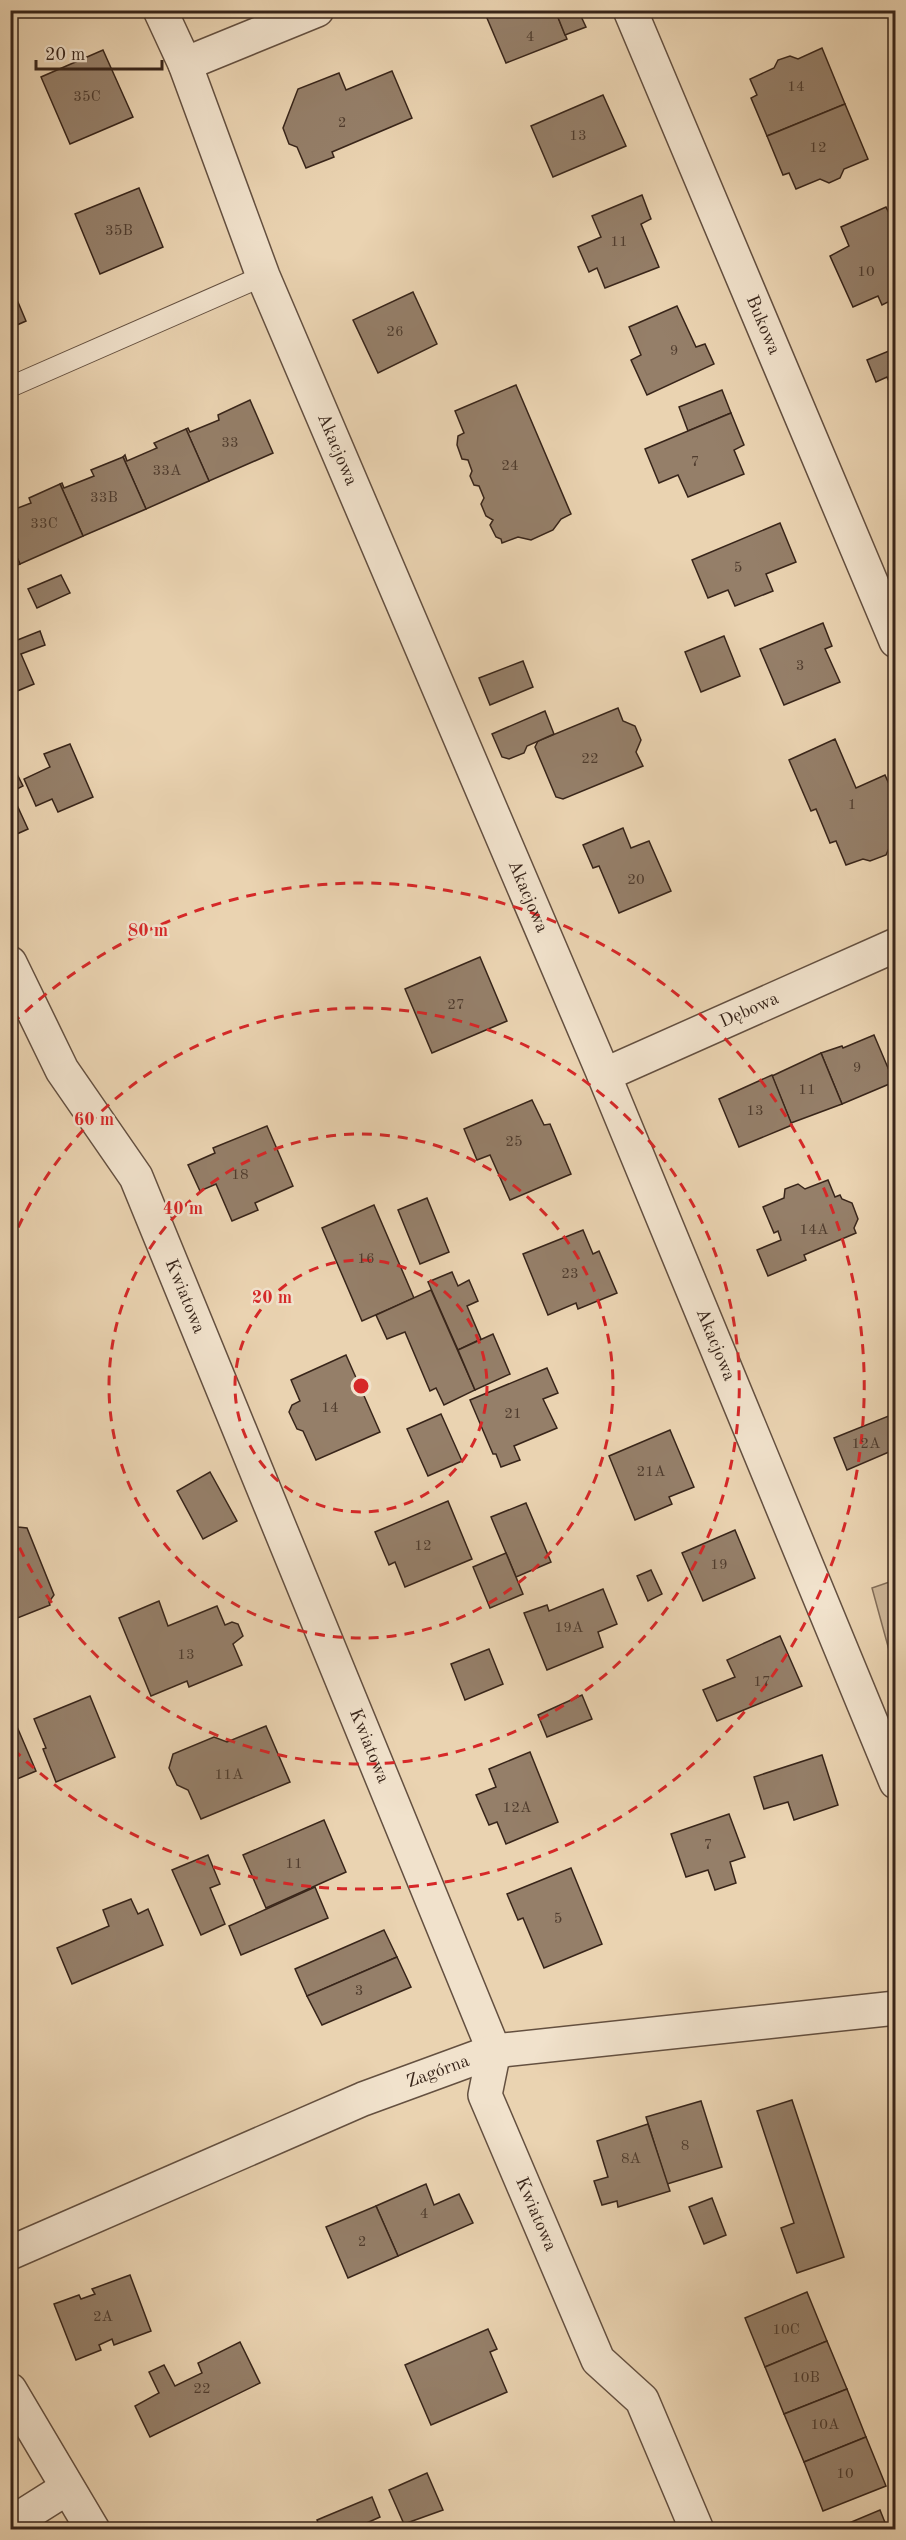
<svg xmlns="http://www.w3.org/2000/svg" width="906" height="2540" font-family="'Old Standard TT',serif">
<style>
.green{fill:#ccb597;stroke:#826d58;stroke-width:1.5}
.building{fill:#957f69;stroke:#38251a;stroke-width:1.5}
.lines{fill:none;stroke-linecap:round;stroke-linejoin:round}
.service-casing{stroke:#645040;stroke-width:22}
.minor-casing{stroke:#645040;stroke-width:36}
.service{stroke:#f1e2cc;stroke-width:20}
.minor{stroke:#f1e2cc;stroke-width:33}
.ring{fill:none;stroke:#d62828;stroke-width:3;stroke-dasharray:10 8}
.labels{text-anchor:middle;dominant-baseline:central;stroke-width:5;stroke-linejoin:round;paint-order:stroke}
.number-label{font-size:15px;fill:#4f3c2e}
.street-label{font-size:18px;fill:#38251a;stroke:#f1e2cc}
.centre{fill:#d62828;stroke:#f1e2cc;stroke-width:3}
.ring-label{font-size:18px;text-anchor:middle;font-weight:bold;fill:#d62828;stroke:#f1e2cc;stroke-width:5;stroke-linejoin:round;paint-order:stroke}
</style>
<rect width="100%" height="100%" fill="#ead3b1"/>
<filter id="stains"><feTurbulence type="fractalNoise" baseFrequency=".00333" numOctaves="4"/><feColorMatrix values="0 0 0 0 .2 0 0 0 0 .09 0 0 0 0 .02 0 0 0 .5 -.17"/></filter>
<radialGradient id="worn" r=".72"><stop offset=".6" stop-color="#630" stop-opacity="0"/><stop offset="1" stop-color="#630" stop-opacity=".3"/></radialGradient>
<!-- green -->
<path class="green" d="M 895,1580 L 896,1672 L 895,1672 L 872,1588 Z"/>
<!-- building -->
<g class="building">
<path d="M 555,10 L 567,39 L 506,63 L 484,11 Z"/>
<path d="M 555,10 L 578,10 L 586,27 L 565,35 Z"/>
<path d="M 822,48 L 845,104 L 767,136 L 751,98 L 757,95 L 750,79 L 774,68 L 778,60 L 790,56 L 798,59 Z"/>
<path d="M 103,50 L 133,117 L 70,144 L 41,77 Z"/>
<path d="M 392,71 L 412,118 L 332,152 L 334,157 L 306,168 L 297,147 L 289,144 L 283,128 L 298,89 L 339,73 L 346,90 Z"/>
<path d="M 603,95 L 626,146 L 553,177 L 531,126 Z"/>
<path d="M 845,104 L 868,159 L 844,169 L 840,178 L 829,183 L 820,179 L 796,189 L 789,173 L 783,175 L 767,136 Z"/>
<path d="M 139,188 L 163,247 L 100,274 L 75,214 Z"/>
<path d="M 642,195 L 651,219 L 641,224 L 659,267 L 605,288 L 597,268 L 589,272 L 578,247 L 601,237 L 592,216 Z"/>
<path d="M 886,207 L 896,228 L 896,288 L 893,290 L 896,298 L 882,305 L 878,296 L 853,307 L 830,256 L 849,246 L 841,227 Z"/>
<path d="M 413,292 L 437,344 L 378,373 L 353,320 Z"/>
<path d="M 15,295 L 26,321 L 10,328 L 10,297 Z"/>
<path d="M 677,306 L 696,347 L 705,344 L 714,364 L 647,395 L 631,360 L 641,355 L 629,327 Z"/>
<path d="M 896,348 L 896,398 L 887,377 L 876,382 L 867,360 Z"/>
<path d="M 516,385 L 571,514 L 561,519 L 553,530 L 531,540 L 518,537 L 502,543 L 501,539 L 496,537 L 490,525 L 493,520 L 486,516 L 481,504 L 484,498 L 479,486 L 474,485 L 470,476 L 472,471 L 468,460 L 462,459 L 457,445 L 458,436 L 464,433 L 455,411 Z"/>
<path d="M 722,390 L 731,413 L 688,431 L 679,407 Z"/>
<path d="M 250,400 L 273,453 L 209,481 L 186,429 L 188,428 L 190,432 L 219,420 L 218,415 Z"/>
<path d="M 731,413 L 744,445 L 734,450 L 744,474 L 688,497 L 678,475 L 659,483 L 645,449 Z"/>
<path d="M 186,429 L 209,481 L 146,509 L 123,457 L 125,455 L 127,461 L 157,448 L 154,443 Z"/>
<path d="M 123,457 L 146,509 L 83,536 L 60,484 L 62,483 L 64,488 L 94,476 L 91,470 Z"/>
<path d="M 60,484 L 83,536 L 20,564 L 10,542 L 10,511 L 31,503 L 29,498 Z"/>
<path d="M 780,523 L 796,562 L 766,574 L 773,591 L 735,606 L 728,590 L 708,598 L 692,560 Z"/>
<path d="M 10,542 L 20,564 L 10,568 Z"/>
<path d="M 61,575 L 70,593 L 37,608 L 28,589 Z"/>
<path d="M 823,623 L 832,646 L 825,649 L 840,682 L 784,705 L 760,649 Z"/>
<path d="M 10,629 L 15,641 L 40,631 L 45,645 L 21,654 L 34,684 L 10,694 Z"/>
<path d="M 724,636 L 740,676 L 701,692 L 685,652 Z"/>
<path d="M 523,661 L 533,687 L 490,705 L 479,678 Z"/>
<path d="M 618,708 L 623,721 L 635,726 L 641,740 L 636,752 L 643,766 L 563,799 L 556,797 L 535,747 L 538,741 Z"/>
<path d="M 545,711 L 554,734 L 527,746 L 524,753 L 509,759 L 502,757 L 492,734 Z"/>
<path d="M 835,739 L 856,788 L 885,775 L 896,800 L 896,833 L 890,846 L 886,855 L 870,861 L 863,859 L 846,865 L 836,841 L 830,843 L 816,809 L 811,811 L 789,760 Z"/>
<path d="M 70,744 L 93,797 L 58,812 L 52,799 L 36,806 L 24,779 L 50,767 L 44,754 Z"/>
<path d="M 16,772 L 23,786 L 11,792 L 28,829 L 10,837 L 10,775 Z"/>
<path d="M 623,828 L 631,848 L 649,841 L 671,891 L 619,913 L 599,866 L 593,868 L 583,845 Z"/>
<path d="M 480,957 L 507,1021 L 432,1053 L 405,989 Z"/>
<path d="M 874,1035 L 894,1082 L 842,1104 L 821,1053 L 842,1046 L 843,1048 Z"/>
<path d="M 821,1053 L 842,1104 L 791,1123 L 772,1076 Z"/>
<path d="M 772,1075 L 792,1125 L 739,1147 L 719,1099 Z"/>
<path d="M 532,1100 L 544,1125 L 550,1124 L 571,1174 L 510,1200 L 490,1155 L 477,1160 L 464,1129 Z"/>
<path d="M 267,1126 L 293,1186 L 255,1203 L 258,1210 L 232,1221 L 216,1184 L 200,1191 L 188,1165 L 215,1153 L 213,1148 Z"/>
<path d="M 828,1180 L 835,1197 L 840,1195 L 842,1199 L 852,1203 L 858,1219 L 854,1228 L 856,1233 L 804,1255 L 806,1260 L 768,1276 L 757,1250 L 781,1240 L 778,1231 L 774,1233 L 763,1207 L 784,1198 L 785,1189 L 798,1184 L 805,1189 Z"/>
<path d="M 427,1198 L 449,1252 L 420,1264 L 398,1210 Z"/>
<path d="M 374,1205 L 414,1298 L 362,1321 L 322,1228 Z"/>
<path d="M 583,1230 L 593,1254 L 599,1251 L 617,1293 L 578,1309 L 576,1303 L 548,1315 L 523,1254 Z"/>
<path d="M 452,1272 L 458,1286 L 469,1280 L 478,1301 L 467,1306 L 481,1339 L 458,1350 L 428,1282 Z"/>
<path d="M 431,1290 L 475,1390 L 444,1405 L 436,1388 L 430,1391 L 405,1332 L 387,1339 L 376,1315 Z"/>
<path d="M 493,1334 L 510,1374 L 475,1390 L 458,1350 Z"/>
<path d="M 346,1355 L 380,1432 L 316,1460 L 303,1431 L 297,1429 L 289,1412 L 292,1405 L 300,1401 L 291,1380 Z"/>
<path d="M 547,1368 L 558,1393 L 543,1399 L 557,1428 L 514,1446 L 520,1460 L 501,1467 L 496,1454 L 493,1454 L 470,1400 Z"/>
<path d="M 896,1413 L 896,1449 L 847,1470 L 834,1438 Z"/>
<path d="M 441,1414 L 462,1461 L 428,1476 L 407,1429 Z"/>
<path d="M 670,1430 L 694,1487 L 669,1497 L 672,1504 L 635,1520 L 609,1456 Z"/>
<path d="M 210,1472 L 237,1521 L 203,1539 L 177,1491 Z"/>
<path d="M 448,1501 L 472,1559 L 405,1587 L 395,1562 L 389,1565 L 375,1532 Z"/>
<path d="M 526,1503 L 551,1562 L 516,1577 L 491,1517 Z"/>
<path d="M 10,1512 L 18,1527 L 27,1528 L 54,1595 L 49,1602 L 50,1605 L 10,1621 Z"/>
<path d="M 735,1530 L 755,1578 L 703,1601 L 682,1553 Z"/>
<path d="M 506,1553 L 523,1594 L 490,1608 L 473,1567 Z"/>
<path d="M 651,1570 L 662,1594 L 648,1601 L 637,1576 Z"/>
<path d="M 603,1589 L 617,1624 L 598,1632 L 603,1647 L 547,1670 L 524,1613 L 547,1605 L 549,1611 Z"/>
<path d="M 159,1601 L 168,1626 L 217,1606 L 225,1625 L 232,1622 L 238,1624 L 243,1636 L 233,1644 L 242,1665 L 189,1687 L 187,1681 L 151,1696 L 119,1618 Z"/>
<path d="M 780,1636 L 802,1686 L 717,1721 L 703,1690 L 735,1677 L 727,1660 Z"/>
<path d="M 489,1649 L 503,1684 L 465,1700 L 451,1664 Z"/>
<path d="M 582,1695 L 592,1719 L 547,1737 L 538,1715 Z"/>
<path d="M 90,1696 L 115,1757 L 56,1782 L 43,1749 L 46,1748 L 34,1719 Z"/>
<path d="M 15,1722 L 36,1771 L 10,1782 L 10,1724 Z"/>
<path d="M 266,1726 L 290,1782 L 201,1819 L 188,1790 L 177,1785 L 169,1768 L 173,1754 L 214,1737 L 227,1742 Z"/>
<path d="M 530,1752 L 558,1822 L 506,1844 L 497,1822 L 489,1825 L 476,1795 L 496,1787 L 489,1769 Z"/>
<path d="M 822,1755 L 838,1805 L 794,1820 L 788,1802 L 764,1809 L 754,1777 Z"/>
<path d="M 729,1814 L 745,1857 L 730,1862 L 736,1883 L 715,1890 L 708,1870 L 686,1877 L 671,1834 Z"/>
<path d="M 324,1820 L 346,1872 L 266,1908 L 243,1855 Z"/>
<path d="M 208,1855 L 220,1884 L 210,1888 L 225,1924 L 201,1935 L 172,1870 Z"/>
<path d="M 571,1868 L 602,1944 L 544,1968 L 523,1918 L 518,1920 L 507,1894 Z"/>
<path d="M 315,1887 L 328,1918 L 241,1955 L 229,1926 Z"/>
<path d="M 131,1899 L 138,1914 L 148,1909 L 163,1945 L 72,1984 L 57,1948 L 109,1926 L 103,1910 Z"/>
<path d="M 384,1930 L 397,1957 L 307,1996 L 295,1969 Z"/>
<path d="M 397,1957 L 411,1987 L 322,2025 L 307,1996 Z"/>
<path d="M 792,2100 L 844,2257 L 797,2273 L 781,2228 L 794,2223 L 757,2111 Z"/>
<path d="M 701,2101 L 722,2167 L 667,2184 L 646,2117 Z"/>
<path d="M 648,2124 L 670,2191 L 618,2207 L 617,2201 L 602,2205 L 594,2181 L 608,2177 L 597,2141 Z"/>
<path d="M 426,2184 L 434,2205 L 459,2194 L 473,2223 L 398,2256 L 376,2206 Z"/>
<path d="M 712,2198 L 726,2235 L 704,2244 L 689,2207 Z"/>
<path d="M 376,2206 L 398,2256 L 348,2278 L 326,2227 Z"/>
<path d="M 130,2275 L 151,2331 L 114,2345 L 112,2339 L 99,2345 L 101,2350 L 76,2360 L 54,2304 L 79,2295 L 81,2299 L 95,2294 L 92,2289 Z"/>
<path d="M 807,2292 L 827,2341 L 765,2367 L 745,2318 Z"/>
<path d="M 488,2329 L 497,2349 L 490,2352 L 507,2392 L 431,2425 L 405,2365 Z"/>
<path d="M 827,2341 L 847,2389 L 784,2414 L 765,2367 Z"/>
<path d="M 240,2342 L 260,2383 L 150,2437 L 135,2406 L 159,2393 L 149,2372 L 164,2365 L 175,2386 L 202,2373 L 198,2363 Z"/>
<path d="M 847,2389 L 866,2437 L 804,2462 L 784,2414 Z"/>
<path d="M 866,2437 L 886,2486 L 823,2511 L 804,2462 Z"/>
<path d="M 427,2473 L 443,2510 L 404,2524 L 389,2490 Z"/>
<path d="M 372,2497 L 380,2517 L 351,2530 L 321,2530 L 317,2520 Z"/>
<path d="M 880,2510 L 888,2530 L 837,2530 L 837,2528 Z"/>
</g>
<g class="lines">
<defs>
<path id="service" d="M 10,387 L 263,276"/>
<g id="minor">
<path id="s1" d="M 160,10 L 185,64 L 263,276 L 604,1075 L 896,1782"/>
<path id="s2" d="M 630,10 L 896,641"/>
<path d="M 185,64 L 317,10"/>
<path id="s3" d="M 10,963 L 62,1070 L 136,1177 L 494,2051 L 485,2095 L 598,2360 L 642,2400 L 697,2530"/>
<path id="s4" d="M 604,1075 L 896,945"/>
<path id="s5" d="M 10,2253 L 363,2099 L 494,2051 L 896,2008"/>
<path d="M 10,2390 L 93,2530"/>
<path d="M 10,2524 L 67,2488"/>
</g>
</defs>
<!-- service casing -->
<use href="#service" class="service-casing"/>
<!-- minor casing -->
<use href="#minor" class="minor-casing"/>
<!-- service -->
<use href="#service" class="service"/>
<!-- minor -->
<use href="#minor" class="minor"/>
</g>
<!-- distance rings -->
<g class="ring">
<circle cx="361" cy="1386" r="126"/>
<circle cx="361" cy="1386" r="252"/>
<path d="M11 1244A378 378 0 1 1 11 1528"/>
<path d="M12 1024A503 503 0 1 1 12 1748"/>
</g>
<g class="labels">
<!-- number labels -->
<g class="number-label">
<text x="530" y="37">4</text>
<text x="796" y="87">14</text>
<text x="87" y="97">35C</text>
<text x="342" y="123">2</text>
<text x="578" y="136">13</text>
<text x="818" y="148">12</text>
<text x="119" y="231">35B</text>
<text x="619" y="242">11</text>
<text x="866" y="272">10</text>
<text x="395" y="332">26</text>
<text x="674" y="351">9</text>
<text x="230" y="443">33</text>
<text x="695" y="462">7</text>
<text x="510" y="466">24</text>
<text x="167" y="471">33A</text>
<text x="104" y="498">33B</text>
<text x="44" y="524">33C</text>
<text x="738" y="568">5</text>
<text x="800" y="666">3</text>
<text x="590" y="759">22</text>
<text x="852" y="805">1</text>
<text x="636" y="880">20</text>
<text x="456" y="1005">27</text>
<text x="857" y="1068">9</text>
<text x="807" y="1090">11</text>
<text x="755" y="1111">13</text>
<text x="514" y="1142">25</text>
<text x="240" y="1175">18</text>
<text x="814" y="1230">14A</text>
<text x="366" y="1259">16</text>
<text x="570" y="1274">23</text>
<text x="330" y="1408">14</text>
<text x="513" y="1414">21</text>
<text x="866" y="1444">12A</text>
<text x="651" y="1472">21A</text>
<text x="423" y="1546">12</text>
<text x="719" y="1565">19</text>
<text x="569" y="1628">19A</text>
<text x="186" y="1655">13</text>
<text x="762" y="1682">17</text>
<text x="229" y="1775">11A</text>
<text x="517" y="1808">12A</text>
<text x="708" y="1845">7</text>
<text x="294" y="1864">11</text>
<text x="558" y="1919">5</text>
<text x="359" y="1991">3</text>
<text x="685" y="2146">8</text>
<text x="631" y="2159">8A</text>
<text x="424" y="2214">4</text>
<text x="362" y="2242">2</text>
<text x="103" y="2317">2A</text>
<text x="786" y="2330">10C</text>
<text x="806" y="2378">10B</text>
<text x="202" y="2389">22</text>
<text x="825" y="2425">10A</text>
<text x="845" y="2474">10</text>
</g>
<!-- street labels -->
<g class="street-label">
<text stroke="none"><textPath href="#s2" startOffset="342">Bukowa</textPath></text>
<text stroke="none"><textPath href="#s1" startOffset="474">Akacjowa</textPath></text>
<text stroke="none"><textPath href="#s1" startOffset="960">Akacjowa</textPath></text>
<text stroke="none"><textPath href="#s4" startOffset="159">Dębowa</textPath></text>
<text stroke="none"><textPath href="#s3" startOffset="378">Kwiatowa</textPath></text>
<text stroke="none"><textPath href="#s1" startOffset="1446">Akacjowa</textPath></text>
<text stroke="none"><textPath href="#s3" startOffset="864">Kwiatowa</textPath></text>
<text stroke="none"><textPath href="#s5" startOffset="465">Zagórna</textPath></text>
<text stroke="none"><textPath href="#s3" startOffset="1368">Kwiatowa</textPath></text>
</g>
</g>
<circle cx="361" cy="1386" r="9" class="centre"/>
<g class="ring-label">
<text x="148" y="936">80 m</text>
<text x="94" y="1125">60 m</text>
<text x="183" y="1214">40 m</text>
<text x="272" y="1303">20 m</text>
</g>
<!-- margin -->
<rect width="906" height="2540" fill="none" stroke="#ead3b1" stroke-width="36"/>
<rect x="12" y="12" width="882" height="2516" fill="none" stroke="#38251a" stroke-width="3"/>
<rect x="18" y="18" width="870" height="2504" fill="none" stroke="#38251a" stroke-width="1.5"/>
<!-- scale -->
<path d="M36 60v9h126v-9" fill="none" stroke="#38251a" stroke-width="3"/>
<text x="45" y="60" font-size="18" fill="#38251a" stroke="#f1e2cc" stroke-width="4.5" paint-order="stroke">20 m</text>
<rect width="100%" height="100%" filter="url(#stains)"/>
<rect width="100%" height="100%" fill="url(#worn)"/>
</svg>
